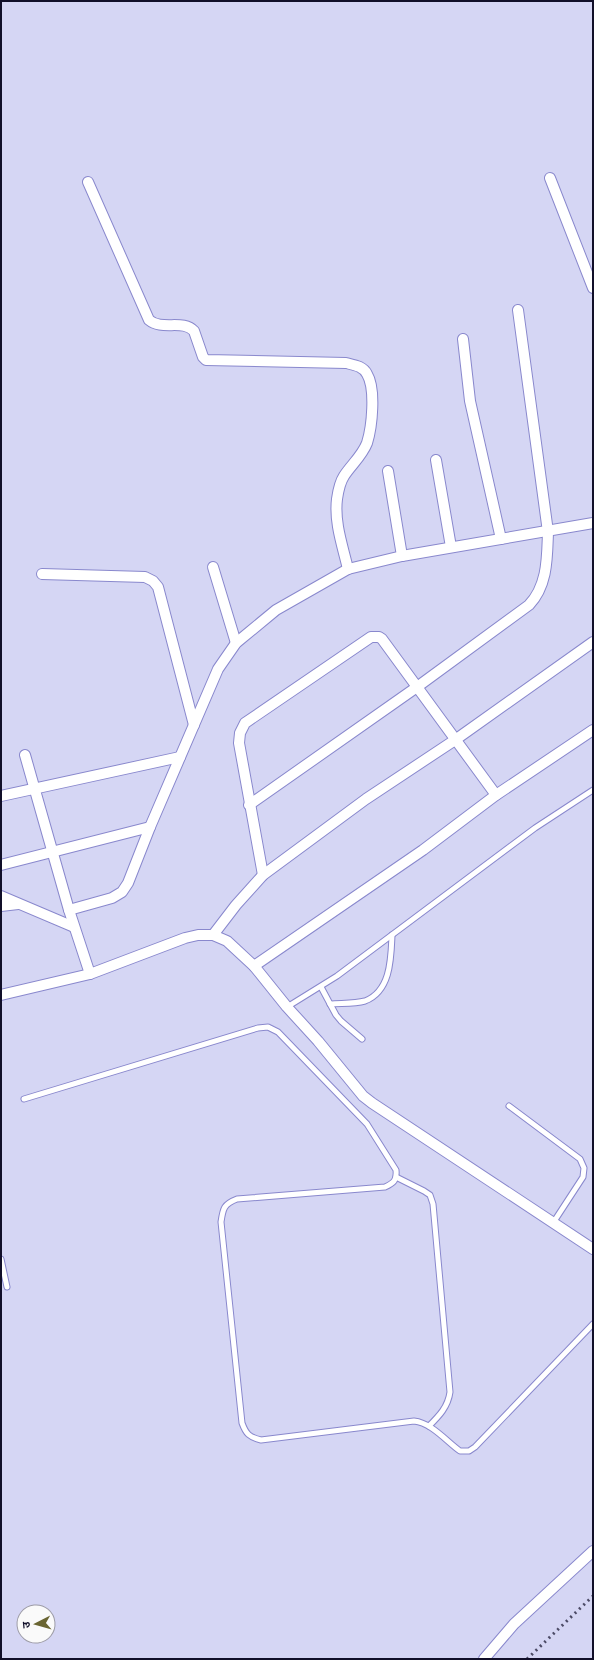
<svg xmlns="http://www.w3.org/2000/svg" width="594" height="1660" font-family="'Work Sans','Noto Sans Devanagari',sans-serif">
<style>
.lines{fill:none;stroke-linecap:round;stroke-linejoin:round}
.lane-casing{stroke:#8988cd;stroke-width:7}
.street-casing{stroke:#8988cd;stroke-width:12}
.lane{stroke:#fff;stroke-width:5}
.street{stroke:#fff;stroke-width:10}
.rail{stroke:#4b4a65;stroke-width:3;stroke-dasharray:2 4;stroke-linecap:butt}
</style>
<rect width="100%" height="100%" fill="#d5d6f4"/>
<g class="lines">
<defs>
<g id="lane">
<path d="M 321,987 L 336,1015 L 341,1021 L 362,1039"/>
<path d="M 330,1004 C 341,1003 354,1004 365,1001 C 391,991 391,958 392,935"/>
<path d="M 287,1007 L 337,976 L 535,828 L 593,790"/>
<path d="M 24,1099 L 258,1028 L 268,1027 L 278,1032 L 367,1124 L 396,1170 C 397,1180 394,1183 385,1187 L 237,1199 C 224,1204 223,1208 221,1222 L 242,1423 C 246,1434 249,1437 261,1440 L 414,1421 C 432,1423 446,1441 460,1451 L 469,1451 L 475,1447 L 593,1324"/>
<path d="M 509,1106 L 580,1159 L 584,1168 L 583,1177 L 553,1223"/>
<path d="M 396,1177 L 424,1191 L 430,1195 L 433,1204 L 450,1392 C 448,1407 439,1416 429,1426"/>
<path d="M 1,1259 L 7,1287"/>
</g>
<g id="street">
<path d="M 550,178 L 593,288"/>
<path d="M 88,182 L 149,320 C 162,331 183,319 194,331 L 203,357 L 206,360 L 346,363 C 354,365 363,366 367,374 C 376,389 372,427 367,443 C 362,456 351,465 344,476 C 340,482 338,492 337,499 C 334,523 343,547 348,569"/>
<path d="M 463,339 L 470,401 L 501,539"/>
<path d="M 436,460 L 451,547"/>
<path d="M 388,471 L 402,556"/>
<path d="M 213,567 L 236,643"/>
<path d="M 42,574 L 145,577 L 153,581 L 158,587 L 194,725"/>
<path d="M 25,755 L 69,910 L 90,974"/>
<path d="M 1,796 L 180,757"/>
<path d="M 249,805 L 417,687 L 529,605 C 548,585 547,557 548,532 L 518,310"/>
<path d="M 1,865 L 150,827"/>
<path d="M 263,875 L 239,743 L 240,733 L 245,723 L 371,637 L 379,637 L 382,639 L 496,795"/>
<path d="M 1,896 L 74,927"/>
<path d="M 1,906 L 18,904"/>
<path d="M 69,910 L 112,898 L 122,892 L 128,883 L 150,827 L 218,669 L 236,643 L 276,610 L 348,569 L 402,556 L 593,523"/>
<path d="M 213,935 L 236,905 L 263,875 L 366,799 L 455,740 L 593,642"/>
<path d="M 254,966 L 423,850 L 496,795 L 593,730"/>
<path d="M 1,995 L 90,974 L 185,938 L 198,935 L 213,935 L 227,941 L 254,966 L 287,1007 L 318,1041 L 363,1096 L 372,1103 L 593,1249"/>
<path d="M 484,1659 L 514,1624 L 593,1551"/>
</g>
</defs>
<!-- lane casing -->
<use href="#lane" class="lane-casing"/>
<!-- street casing -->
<use href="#street" class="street-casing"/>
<!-- lane -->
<use href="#lane" class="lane"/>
<!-- street -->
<use href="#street" class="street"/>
<!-- rail -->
<path class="rail" d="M 527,1659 L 593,1596"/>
</g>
<!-- border -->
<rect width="594" height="1660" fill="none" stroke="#110f29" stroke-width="4"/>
<!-- north arrow -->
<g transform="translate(36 1624) rotate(264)"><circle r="19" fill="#fafafa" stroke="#9d9ca6"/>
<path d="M0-3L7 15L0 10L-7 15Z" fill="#6a6532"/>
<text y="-6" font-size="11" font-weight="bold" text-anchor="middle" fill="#110f29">उ</text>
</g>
</svg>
